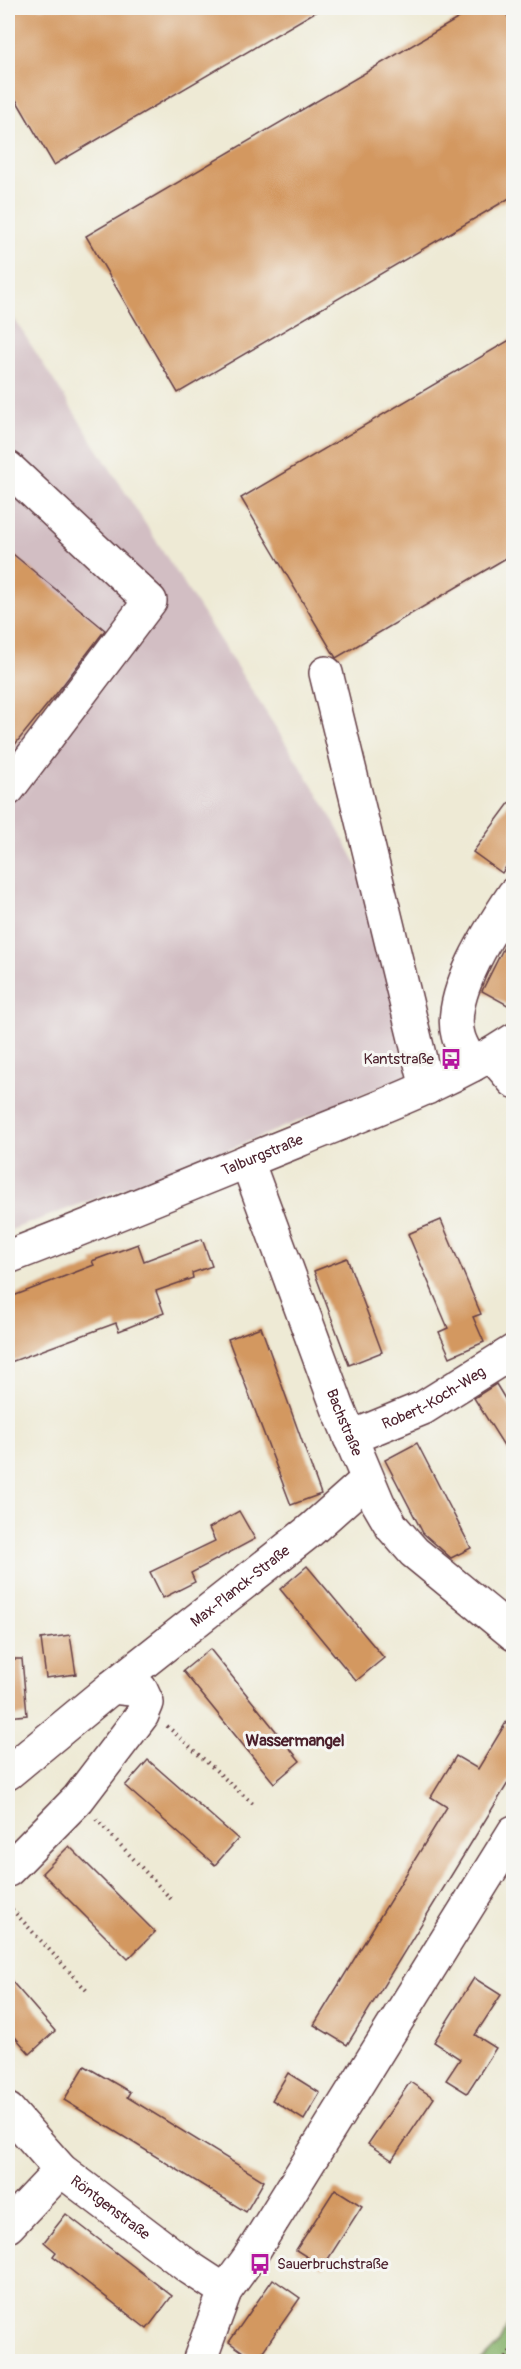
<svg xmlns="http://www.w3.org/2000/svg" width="521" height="2369" font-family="Pangolin,sans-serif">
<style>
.industrial{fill:#d2bec3}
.forest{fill:#86b26b;stroke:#68684b;stroke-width:1.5}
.building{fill:#d39860}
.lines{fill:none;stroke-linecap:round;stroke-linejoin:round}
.minor-casing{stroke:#633d44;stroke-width:36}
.path{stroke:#633d44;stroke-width:4;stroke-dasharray:1.5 4.5;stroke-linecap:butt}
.minor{stroke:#fff;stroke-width:33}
.labels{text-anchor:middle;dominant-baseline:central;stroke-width:6;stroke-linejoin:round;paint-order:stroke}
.poi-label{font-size:15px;fill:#4a1f2b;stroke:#f6f6f2;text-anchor:end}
.street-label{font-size:15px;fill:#4a1f2b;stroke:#f6f6f2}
.neighbourhood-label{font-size:16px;font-weight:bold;fill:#4a1f2b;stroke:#f6f6f2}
</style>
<rect width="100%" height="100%" fill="#f6f6f2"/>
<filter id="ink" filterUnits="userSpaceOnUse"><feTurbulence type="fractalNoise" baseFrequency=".0167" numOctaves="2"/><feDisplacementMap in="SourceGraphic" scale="12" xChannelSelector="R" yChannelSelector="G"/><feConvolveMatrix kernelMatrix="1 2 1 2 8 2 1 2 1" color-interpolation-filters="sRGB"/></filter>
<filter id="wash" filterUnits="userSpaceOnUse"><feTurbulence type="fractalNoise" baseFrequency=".008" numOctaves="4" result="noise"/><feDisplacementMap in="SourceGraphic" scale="24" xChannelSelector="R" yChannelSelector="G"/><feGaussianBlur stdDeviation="1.35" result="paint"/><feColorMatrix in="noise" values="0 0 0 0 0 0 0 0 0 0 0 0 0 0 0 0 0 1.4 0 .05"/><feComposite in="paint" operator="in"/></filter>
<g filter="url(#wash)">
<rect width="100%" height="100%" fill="#eeead5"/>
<!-- industrial -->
<path class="industrial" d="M 8,309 L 290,750 L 323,802 L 377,902 L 414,1073 L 235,1147 L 8,1231 Z"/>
<!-- forest -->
<path class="forest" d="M 513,2316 L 513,2361 L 481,2361 L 498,2344 Z"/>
<g id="blocks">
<!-- building -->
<g class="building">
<path d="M 8,8 L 322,8 L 54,165 L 8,86 Z"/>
<path d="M 476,8 L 503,8 L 513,26 L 513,196 L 178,393 L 86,236 Z"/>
<path d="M 513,338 L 513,554 L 336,658 L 241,498 Z"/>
<path d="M 8,550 L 105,630 L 56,694 L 8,753 Z"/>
<path d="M 513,798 L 513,857 L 502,873 L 473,852 Z"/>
<path d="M 513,929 L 513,1008 L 482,991 Z"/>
<path d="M 441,1220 L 481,1314 L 473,1317 L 484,1342 L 450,1357 L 439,1332 L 448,1328 L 408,1234 Z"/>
<path d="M 202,1239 L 212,1266 L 192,1273 L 193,1278 L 156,1291 L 164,1313 L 119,1331 L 116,1323 L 8,1363 L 8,1298 L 94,1265 L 92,1261 L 138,1244 L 144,1261 Z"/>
<path d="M 347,1258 L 382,1352 L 349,1365 L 314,1271 Z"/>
<path d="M 261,1327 L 321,1494 L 291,1505 L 228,1339 Z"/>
<path d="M 496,1384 L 513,1412 L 513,1460 L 474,1398 Z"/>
<path d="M 417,1443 L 471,1548 L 451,1558 L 423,1533 L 385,1460 Z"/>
<path d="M 239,1511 L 255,1539 L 191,1573 L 195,1582 L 163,1598 L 150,1572 L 215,1541 L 209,1528 Z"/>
<path d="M 307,1566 L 384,1658 L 356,1681 L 280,1589 Z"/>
<path d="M 70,1635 L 76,1674 L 46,1678 L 41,1639 Z"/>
<path d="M 210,1649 L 300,1761 L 274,1783 L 183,1671 Z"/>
<path d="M 8,1659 L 22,1659 L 27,1715 L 8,1717 Z"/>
<path d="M 513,1711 L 513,1775 L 347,2045 L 314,2025 L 447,1807 L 431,1797 L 456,1756 L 478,1769 Z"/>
<path d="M 148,1760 L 238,1839 L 215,1865 L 125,1786 Z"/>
<path d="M 69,1846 L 155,1932 L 128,1959 L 42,1873 Z"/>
<path d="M 8,1977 L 55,2031 L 30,2054 L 8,2029 Z"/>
<path d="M 474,1978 L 501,1995 L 475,2035 L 496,2048 L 467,2093 L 446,2080 L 460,2059 L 434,2042 Z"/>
<path d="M 85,2066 L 130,2092 L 127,2097 L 264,2181 L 246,2212 L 64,2100 Z"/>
<path d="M 288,2073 L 320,2093 L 304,2120 L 272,2100 Z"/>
<path d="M 410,2082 L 434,2098 L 392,2160 L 368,2144 Z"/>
<path d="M 335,2189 L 362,2206 L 323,2267 L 296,2250 Z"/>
<path d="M 66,2214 L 172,2296 L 147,2329 L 53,2256 L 56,2252 L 44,2242 Z"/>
<path d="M 273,2279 L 300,2298 L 256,2361 L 229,2342 Z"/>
</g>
</g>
</g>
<g filter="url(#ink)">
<use href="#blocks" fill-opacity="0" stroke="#633d44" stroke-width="1.5"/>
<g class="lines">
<defs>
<g id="minor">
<path d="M 8,468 L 150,601 L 8,789"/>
<path d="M 326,673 L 427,1088"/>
<path d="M 492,1055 L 514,1081"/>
<path d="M 472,1065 C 468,1056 460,1045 458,1035 C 447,995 492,927 514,894"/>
<path id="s1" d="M 247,1161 L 338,1408 L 378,1503 L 392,1527 L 414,1552 L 514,1634"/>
<path id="s2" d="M 8,1257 C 105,1220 202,1179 299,1140 C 372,1110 448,1084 514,1040"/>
<path id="s3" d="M 350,1438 L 423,1408 L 514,1351"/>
<path id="s4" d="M 8,1773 L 112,1687 L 311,1530 L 367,1480"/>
<path d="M 8,1870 L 78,1799 L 142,1715 L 147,1703 L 141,1690 L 112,1687"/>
<path id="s5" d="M 8,2110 L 61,2170 L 190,2268 L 225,2291"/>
<path d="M 8,2226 L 61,2170"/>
<path d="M 199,2362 L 225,2291 L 249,2258 L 514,1832"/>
</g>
</defs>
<!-- minor casing -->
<use href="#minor" class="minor-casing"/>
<!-- path -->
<g class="path">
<path d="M 167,1726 L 253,1804"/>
<path d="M 96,1819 L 171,1899"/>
<path d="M 8,1905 L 89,1993"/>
<path d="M 502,2362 L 514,2347"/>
</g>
<!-- minor -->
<use href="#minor" class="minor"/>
</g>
</g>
<!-- icons -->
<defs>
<symbol id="bus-bare" viewBox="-9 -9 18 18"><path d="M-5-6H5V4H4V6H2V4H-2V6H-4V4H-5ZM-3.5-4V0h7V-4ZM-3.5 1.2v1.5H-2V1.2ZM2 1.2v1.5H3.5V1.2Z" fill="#b5179e" stroke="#f6f6f2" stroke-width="2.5" paint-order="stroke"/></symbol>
</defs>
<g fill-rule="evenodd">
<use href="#bus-bare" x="436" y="1044" width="30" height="30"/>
<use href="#bus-bare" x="245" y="2249" width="30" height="30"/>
</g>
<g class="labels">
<!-- poi labels -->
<g class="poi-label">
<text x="434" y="1059">Kantstraße</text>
<text x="277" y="2264" text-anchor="start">Sauerbruchstraße</text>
</g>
<!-- street labels -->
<g class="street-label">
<text stroke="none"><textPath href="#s2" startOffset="274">Talburgstraße</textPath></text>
<text stroke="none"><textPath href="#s3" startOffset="93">Robert-Koch-Weg</textPath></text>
<text stroke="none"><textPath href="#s1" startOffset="279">Bachstraße</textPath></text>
<text stroke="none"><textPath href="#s4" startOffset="298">Max-Planck-Straße</textPath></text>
<text stroke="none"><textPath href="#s5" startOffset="142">Röntgenstraße</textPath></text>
</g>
<!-- neighbourhood labels -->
<g class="neighbourhood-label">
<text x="295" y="1741">Wassermangel</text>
</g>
</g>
<!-- margin -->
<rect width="521" height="2369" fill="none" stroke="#f6f6f2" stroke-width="30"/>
</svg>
